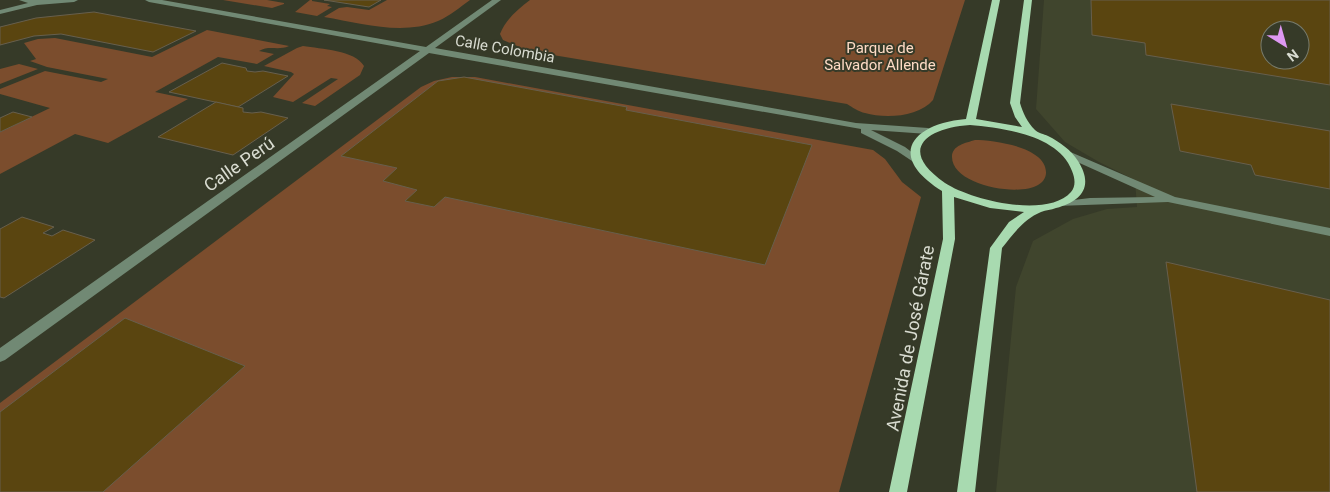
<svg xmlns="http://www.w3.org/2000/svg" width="1330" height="492" font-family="Roboto,sans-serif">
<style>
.built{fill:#40452d;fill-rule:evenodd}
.green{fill:#7b4d2d}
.building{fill:#5a4510;stroke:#675f4d;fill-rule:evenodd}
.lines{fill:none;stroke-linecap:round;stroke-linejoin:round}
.minor{fill:#718974;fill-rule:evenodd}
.major{fill:#a8dab0;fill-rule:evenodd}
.labels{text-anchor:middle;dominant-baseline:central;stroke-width:4;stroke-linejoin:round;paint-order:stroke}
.far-park-label{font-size:15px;fill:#fedbc5;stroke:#363a28}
.far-street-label{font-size:15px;fill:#d9dcd1;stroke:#363a28}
.street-label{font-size:18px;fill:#d9dcd1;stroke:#363a28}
</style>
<rect width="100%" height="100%" fill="#363a28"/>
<!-- built -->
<path class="built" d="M 1044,0 L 1330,0 L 1330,492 L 996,492 L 1016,287 L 1033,241 L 1073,219 L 1107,209 L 1137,207 L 1135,180 L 1099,162 L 1065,142 L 1036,109 ZM 1270,30 L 1300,30 L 1300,60 L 1270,60 Z"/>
<!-- green -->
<g class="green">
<path d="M 223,0 L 267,0 L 284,3 L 284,4 L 272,8 Z"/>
<path d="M 310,0 L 312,0 L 312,1 L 330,4 L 327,6 L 332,7 L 317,16 L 295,12 Z"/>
<path d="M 387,0 L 470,0 C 460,7 450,16 438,21 C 402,36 361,23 324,17 L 339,8 L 347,7 L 369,10 Z"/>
<path d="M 530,0 L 965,0 L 933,100 C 919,117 885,119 865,113 C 859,112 852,107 847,104 L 529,51 L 503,40 L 500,34 C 506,19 517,10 530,0 Z"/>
<path d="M 207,30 L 289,46 C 278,51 269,45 259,51 L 274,54 L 257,64 L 218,57 L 155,92 L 188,99 L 108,143 L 75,134 L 0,174 L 0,132 L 50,108 L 0,94 L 0,89 L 45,71 L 101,82 L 108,79 L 47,67 L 30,61 L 36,59 L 24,43 L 38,39 L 55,38 L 152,57 Z"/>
<path d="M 303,46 C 321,49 355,50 364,66 L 360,75 L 315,106 L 302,103 L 338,79 L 331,78 L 293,102 L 273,97 L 294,74 L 291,72 L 264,66 L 297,48 Z"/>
<path d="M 19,64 L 38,69 L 0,84 L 0,69 Z"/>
<path d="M 452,77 L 475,77 L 873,150 L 885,159 L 902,182 L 921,197 L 839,492 L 0,492 L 0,403 L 421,87 L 434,81 Z"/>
<path d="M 975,140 C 993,140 1047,147 1046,173 C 1046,178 1042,183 1038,185 C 1018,197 952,185 952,157 C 952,145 966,143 975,140 Z"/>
</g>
<!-- building -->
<g class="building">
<path d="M 324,0 L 381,0 L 369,7 Z"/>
<path d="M 1091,0 L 1330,0 L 1330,85 L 1146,55 L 1145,43 L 1092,35 ZM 1270,30 L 1300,30 L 1300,60 L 1270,60 Z"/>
<path d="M 94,12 L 196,31 L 153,52 L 61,34 L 34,36 L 0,45 L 0,27 L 36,18 Z"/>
<path d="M 222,63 L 246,68 L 247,71 L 255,72 L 263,71 L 288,76 L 238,107 L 169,92 Z"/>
<path d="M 464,77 L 627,107 L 626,110 L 812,145 L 765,265 L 445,197 L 434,207 L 405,201 L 417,190 L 383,181 L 397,168 L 341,156 L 438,81 Z"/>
<path d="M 216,102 L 243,108 L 243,112 L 252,113 L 261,112 L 288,118 L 233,155 L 158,137 Z"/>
<path d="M 1171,104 L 1330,131 L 1330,189 L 1255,175 L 1251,165 L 1180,151 Z"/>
<path d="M 13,112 L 32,117 L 0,132 L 0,118 Z"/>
<path d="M 22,217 L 54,227 L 43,233 L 52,236 L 63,230 L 95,240 L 4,298 L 0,297 L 0,229 Z"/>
<path d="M 1166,262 L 1330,300 L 1330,492 L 1197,492 Z"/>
<path d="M 125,318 L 245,366 L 103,492 L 0,492 L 0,412 Z"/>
</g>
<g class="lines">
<!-- minor -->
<g class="minor">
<path d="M 19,0 L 78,0 L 74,2 L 37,5 L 0,14 L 0,10 L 28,3 Z"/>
<path d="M 145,0 L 162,0 L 426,47 L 492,0 L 501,0 L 435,48 L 856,123 L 928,128 L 933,131 L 928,134 L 871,130 L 905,147 L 922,160 L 923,162 L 918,165 L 897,151 L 861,133 L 861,129 L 429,53 L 5,360 L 0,362 L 0,348 L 420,51 L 149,2 Z"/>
<path d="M 1068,151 L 1175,197 L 1330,228 L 1330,236 L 1168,202 L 1057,206 L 1055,204 L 1057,202 L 1090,198 L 1155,197 L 1064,156 L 1063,154 L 1064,152 Z"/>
</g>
<!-- major -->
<path class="major" d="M 992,0 L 1000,0 L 976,119 L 1022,127 L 1015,117 L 1010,103 L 1024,0 L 1032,0 L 1020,103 C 1023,113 1027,122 1035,130 C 1038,133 1044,134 1048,136 C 1060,142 1071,150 1078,161 C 1094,186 1082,201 1056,208 C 1051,210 1046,210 1041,212 C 1024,219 1013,234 1002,248 L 975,492 L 957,492 L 990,248 L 1009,222 L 1024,212 L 990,208 L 954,197 L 955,239 L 907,492 L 889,492 L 943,239 L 942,191 C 887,157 910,124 966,119 ZM 970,125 C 1003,128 1059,135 1072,171 C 1075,178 1076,186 1071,192 C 1047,219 971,200 945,183 C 897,150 926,128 970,125 Z"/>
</g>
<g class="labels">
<!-- far-park labels -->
<g class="far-park-label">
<text x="880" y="48">Parque de<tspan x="880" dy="17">Salvador Allende</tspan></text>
</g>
<!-- far-street labels -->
<g class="far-street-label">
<text transform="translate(505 49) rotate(10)">Calle Colombia</text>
</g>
<!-- street labels -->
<g class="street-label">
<text transform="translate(239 164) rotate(-35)">Calle Perú</text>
<text transform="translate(910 338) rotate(-79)">Avenida de José Gárate</text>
</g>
</g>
<!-- north arrow -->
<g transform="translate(1285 45) rotate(143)"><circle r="24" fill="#363a28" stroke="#777b6c"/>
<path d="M0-4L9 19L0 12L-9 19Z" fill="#de98f2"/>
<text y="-8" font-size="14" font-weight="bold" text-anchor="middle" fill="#d9dcd1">N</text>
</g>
</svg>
